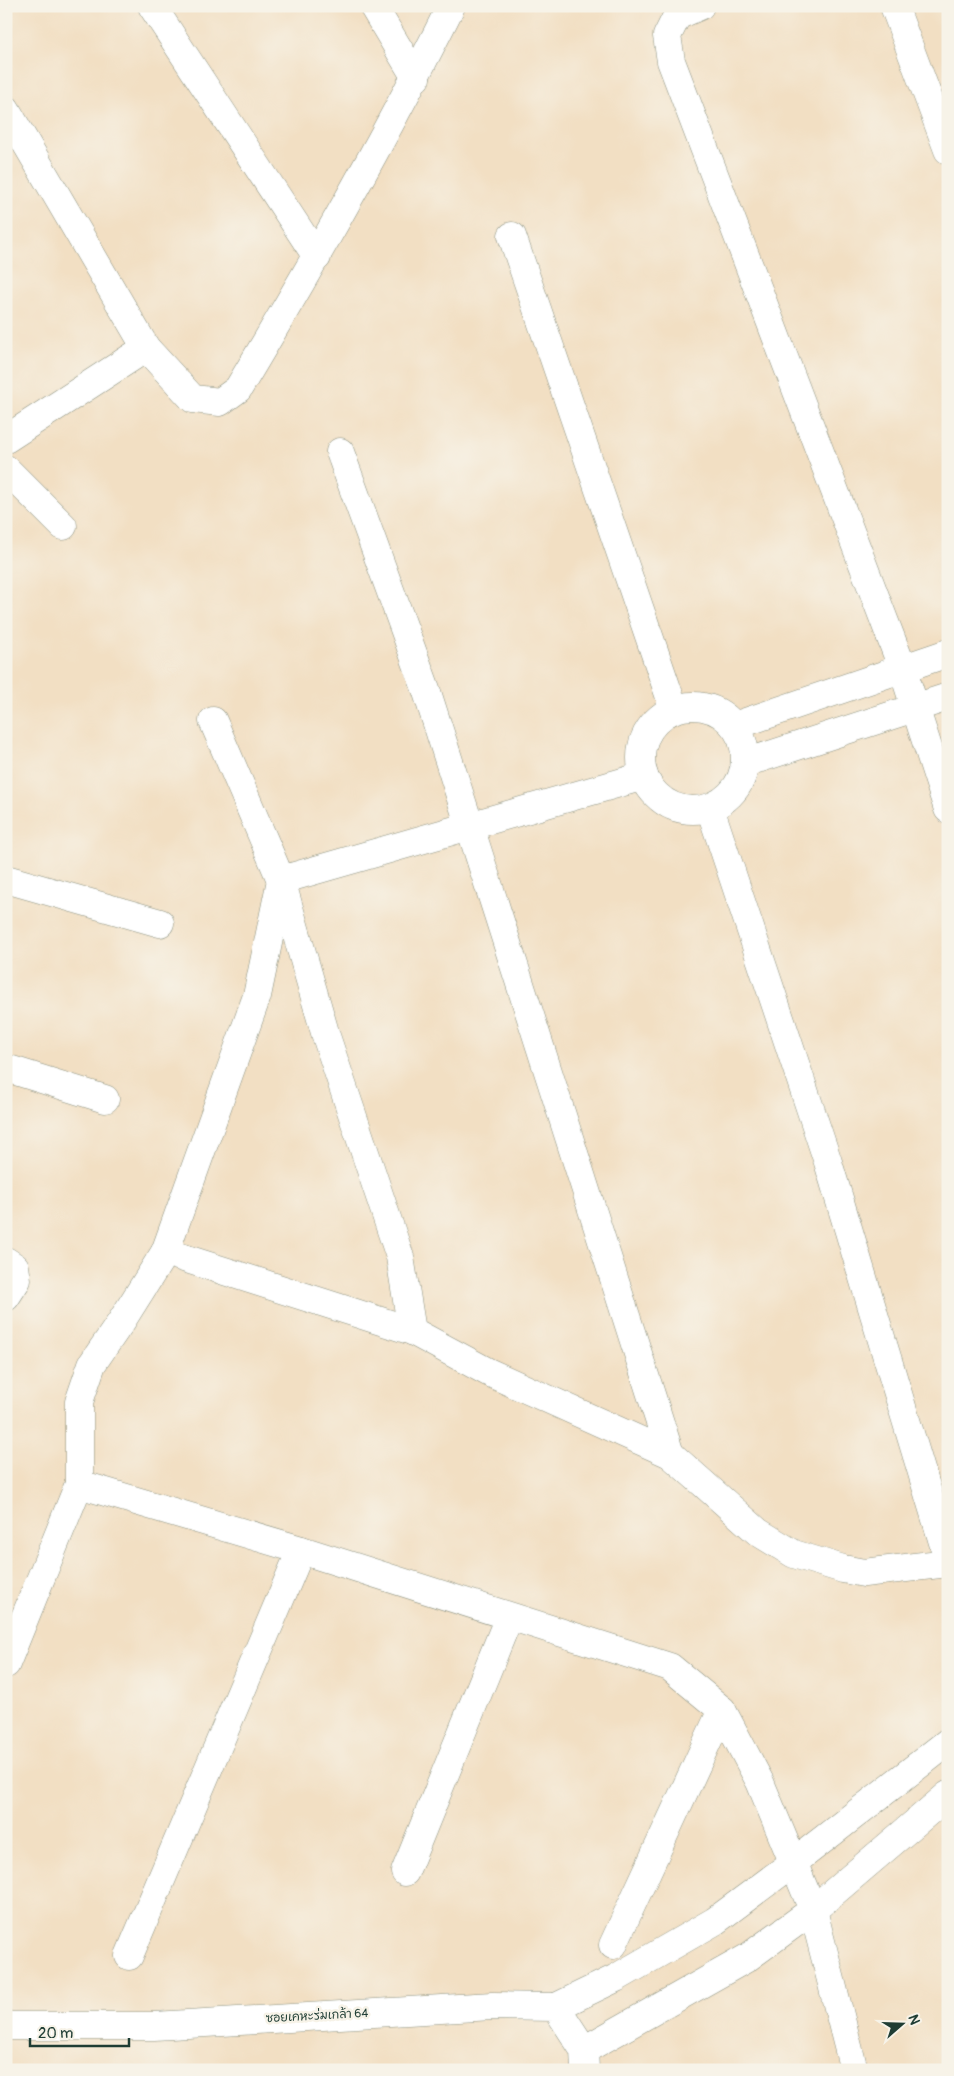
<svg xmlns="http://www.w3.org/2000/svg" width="954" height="2076" font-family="Pangolin,'Playpen Sans Thai',sans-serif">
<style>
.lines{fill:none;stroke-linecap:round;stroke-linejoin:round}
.minor-casing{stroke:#888e7c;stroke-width:29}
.minor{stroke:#fff;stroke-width:28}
.labels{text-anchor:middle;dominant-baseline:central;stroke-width:5;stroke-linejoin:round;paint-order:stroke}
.street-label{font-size:12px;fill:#1f3d34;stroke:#f7f3e8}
</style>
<rect width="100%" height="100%" fill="#f7f3e8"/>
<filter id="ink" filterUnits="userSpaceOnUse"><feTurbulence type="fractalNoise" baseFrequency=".02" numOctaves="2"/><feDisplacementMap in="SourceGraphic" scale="10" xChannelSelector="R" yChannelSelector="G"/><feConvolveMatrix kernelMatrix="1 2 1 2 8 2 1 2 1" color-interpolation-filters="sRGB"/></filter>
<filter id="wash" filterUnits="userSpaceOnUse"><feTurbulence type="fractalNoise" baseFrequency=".0096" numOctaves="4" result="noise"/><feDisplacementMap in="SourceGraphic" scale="20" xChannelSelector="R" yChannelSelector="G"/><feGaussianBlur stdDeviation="1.12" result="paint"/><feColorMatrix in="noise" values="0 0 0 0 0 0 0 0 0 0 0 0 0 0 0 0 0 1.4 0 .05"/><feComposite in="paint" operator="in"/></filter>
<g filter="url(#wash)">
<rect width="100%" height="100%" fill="#f2dfc3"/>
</g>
<g filter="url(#ink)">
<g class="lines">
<defs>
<g id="minor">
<path d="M 152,6 L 317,257"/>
<path d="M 373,6 L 416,78"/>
<path d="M 700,6 L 677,16 L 667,36 L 671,61 L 902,667 L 948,809"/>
<path d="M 894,6 L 948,150"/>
<path d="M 6,109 L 146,348 L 193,399 L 220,402 L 238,389 C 313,264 386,137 451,6"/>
<path d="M 512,236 L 674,709"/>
<path d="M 6,439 L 146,348"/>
<path d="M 340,452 L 426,689 L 670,1454"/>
<path d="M 6,469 L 63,526"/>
<circle cx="693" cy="758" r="52"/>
<path d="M 213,721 L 281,880 L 326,1036 L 400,1257 L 412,1331"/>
<path d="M 734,726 L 948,653"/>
<path d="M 745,763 L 948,697"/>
<path d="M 710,808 L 828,1162 L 948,1559"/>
<path d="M 6,879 L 160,923"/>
<path d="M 6,1068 L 105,1099"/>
<path d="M 165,1252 L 412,1331 L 488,1372 L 670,1454 L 758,1532 L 794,1554 L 843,1569 L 864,1573 L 948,1563"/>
<path d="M 6,1261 L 15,1267 L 17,1280 L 6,1297"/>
<path d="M 79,1484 L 301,1550 L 670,1667 L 722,1710 L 760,1782 L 813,1910 L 854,2070"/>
<path d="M 6,1664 L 79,1484 L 79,1402 L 92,1364 L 121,1322 L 165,1252 L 257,996 L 281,880 L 644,776"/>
<path d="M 405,1872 L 509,1617"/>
<path d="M 613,1945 L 722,1710"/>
<path d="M 129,1956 L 301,1550"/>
<path d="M 556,2007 L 616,1978 L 715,1921 L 793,1863 L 948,1742"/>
<path d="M 6,2026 L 154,2026 L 492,2006 L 556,2007 L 584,2050 L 585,2070"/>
<path d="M 584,2050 L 747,1958 L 813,1910 L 948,1795"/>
</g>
</defs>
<!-- minor casing -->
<use href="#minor" class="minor-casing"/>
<!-- minor -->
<use href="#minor" class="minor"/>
</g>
</g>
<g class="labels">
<!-- street labels -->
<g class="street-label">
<text transform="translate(317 2016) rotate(-3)">ซอยเคหะร่มเกล้า 64</text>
</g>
</g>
<!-- margin -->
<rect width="954" height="2076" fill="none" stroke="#f7f3e8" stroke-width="25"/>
<!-- north arrow -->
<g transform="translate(902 2024) rotate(70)" stroke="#f7f3e8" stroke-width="4" paint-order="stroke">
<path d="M0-4L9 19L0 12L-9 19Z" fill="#1f3d34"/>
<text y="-8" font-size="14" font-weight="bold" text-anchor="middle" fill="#1f3d34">N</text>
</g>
<!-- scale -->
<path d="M30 2038v8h99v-8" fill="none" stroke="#1f3d34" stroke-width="2.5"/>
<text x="38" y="2038" font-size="15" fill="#1f3d34" stroke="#f7f3e8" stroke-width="4" paint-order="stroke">20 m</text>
</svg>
